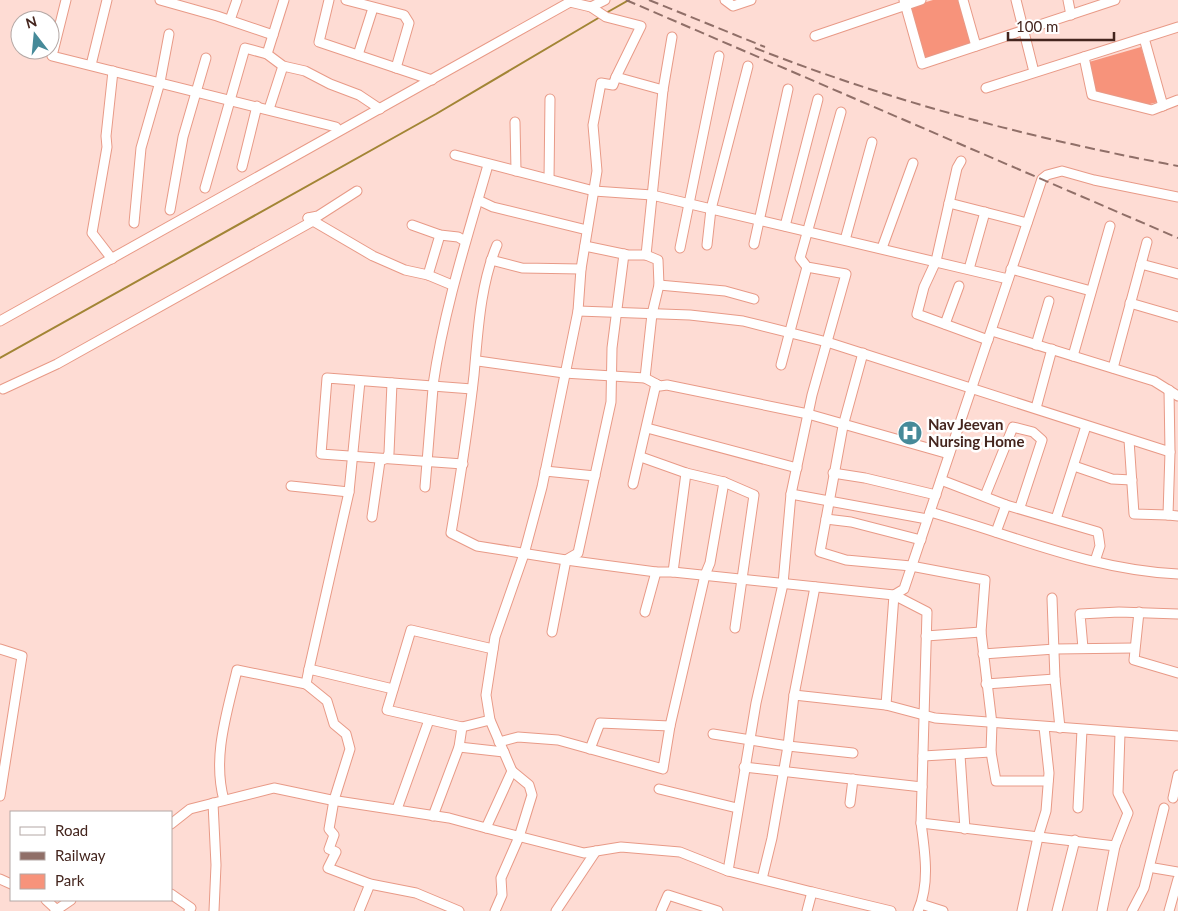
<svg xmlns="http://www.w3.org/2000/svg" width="1178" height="911" font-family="Lato,sans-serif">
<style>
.green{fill:#f7937b}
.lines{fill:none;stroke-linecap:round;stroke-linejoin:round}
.stream{stroke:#a28535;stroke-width:2}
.minor-casing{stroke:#e89a87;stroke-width:11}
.minor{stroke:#fff;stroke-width:9}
.rail{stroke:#906f68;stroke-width:2;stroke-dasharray:10 5;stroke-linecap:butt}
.labels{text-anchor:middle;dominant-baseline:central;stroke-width:5;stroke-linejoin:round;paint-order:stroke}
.poi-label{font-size:15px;font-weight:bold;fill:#44251e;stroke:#fff;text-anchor:start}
</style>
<rect width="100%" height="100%" fill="#fedcd4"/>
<!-- green -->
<g class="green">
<path d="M 933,0 L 958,0 L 971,43 L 925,58 L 909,7 Z"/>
<path d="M 1141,47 L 1158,102 L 1146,105 L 1096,91 L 1089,62 Z"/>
</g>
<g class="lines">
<!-- stream -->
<g class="stream">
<path d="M 606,13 L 629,0"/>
<path d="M 0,358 L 436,114 L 600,17"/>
</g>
<defs>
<g id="minor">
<path d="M 66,0 L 52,56 L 336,127"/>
<path d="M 160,0 L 217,16 L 273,35"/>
<path d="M 329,0 L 319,42 L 432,80"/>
<path d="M 346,0 L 404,15 L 409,23 L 396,68"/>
<path d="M 725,0 L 733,6 L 751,0"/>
<path d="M 904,0 L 922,64 L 1115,0"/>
<path d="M 963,0 L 976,46"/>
<path d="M 1016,0 L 1034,72"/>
<path d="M 1068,0 L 1071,15"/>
<path d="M 591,7 L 605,0"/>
<path d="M 230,20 L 237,0"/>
<path d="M 815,36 L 921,0"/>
<path d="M 1144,38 L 1163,106"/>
<path d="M 267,54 L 284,0"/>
<path d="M 358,55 L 373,8"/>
<path d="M 1084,57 L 1092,95 L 1152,110 L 1178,100"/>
<path d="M 91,65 L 107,0"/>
<path d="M 986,88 L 1178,27"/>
<path d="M 269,109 L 283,66"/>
<path d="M 515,122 L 516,171"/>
<path d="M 455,155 L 594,191 L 652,195 L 1008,279"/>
<path d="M 961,161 L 957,168 L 936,261 L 924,287 L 917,314 L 988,340"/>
<path d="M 242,167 L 257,106"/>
<path d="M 549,179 L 550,99"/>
<path d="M 205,188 L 245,48 L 267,54 L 283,66 L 305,71 L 330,84 L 359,95 L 380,109"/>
<path d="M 478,200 L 493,207 L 587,230"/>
<path d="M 949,203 L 1027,223"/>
<path d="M 170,210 L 183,137 L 206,58"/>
<path d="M 308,218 L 373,256 L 405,270 L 428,275 L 452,285"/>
<path d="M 134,223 L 141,148 L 160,82 L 169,34"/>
<path d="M 412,225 L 440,235 L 458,237 L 465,241"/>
<path d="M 785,226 L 818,99"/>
<path d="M 845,240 L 872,142"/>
<path d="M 754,244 L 788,89"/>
<path d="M 497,245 C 480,285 478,332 474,375 C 468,428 460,480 451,533 L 477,546 L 566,560 L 656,572 L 673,572 L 894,595 L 904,589 L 1042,179 L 1047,175 L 1062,171 L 1094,180 L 1178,197"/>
<path d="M 707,245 L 711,209 L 748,66"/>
<path d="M 585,246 L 628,255 L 646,255 L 658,260 L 659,285 L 652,314 L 645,378"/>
<path d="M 680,248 L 719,56"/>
<path d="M 882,248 L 913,163"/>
<path d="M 646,255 L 663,90"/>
<path d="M 112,259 L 92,233 L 107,147 L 106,136 L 113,71"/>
<path d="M 491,260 L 522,268 L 581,269"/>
<path d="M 1141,264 L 1178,274"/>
<path d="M 969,269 L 985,212"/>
<path d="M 1011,269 L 1091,291"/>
<path d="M 428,275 L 440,235"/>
<path d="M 659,285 L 725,291 L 754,299"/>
<path d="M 1130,303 L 1178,317"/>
<path d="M 578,311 L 690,315 L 743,321 L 827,342 L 1170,452 L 1169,390"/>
<path d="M 0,321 L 570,2 L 591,7 L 606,17 L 641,26 L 616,77 L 663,90 L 672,37"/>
<path d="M 945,324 L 959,286"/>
<path d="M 992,331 L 1154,381 L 1178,396"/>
<path d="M 1036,345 L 1049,301"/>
<path d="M 863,353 L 843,426 L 820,552 L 846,560 L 911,566 L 985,580 L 981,632 L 992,724 L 991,752 L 996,781 L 1048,781"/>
<path d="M 1073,356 L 1110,226"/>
<path d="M 478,361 L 564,373 L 645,378 L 660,386 L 667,385 L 808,414 L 949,454"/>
<path d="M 781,365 L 807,267"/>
<path d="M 1113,368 L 1147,242"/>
<path d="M 433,385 C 444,309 467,238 488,165"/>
<path d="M 3,389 L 57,364 L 313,221 L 308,218 L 318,216 L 357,191"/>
<path d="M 1036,408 L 1052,349"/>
<path d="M 647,428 L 797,468"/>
<path d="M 1129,440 L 1134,514 L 1168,515"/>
<path d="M 1170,452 L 1168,515 L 1178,516"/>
<path d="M 641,457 L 686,473 L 724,482 L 754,495 L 735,628"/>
<path d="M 463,464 L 321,454 L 327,378 L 472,389"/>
<path d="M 1074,466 L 1112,479 L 1132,480"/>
<path d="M 545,471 L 595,476"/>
<path d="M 833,473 L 865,478 L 936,495"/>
<path d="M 941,480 L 1006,505 L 1098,532 L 1100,546 L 1095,561"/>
<path d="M 633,484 L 656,384"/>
<path d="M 291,486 L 349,492"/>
<path d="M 425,487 L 433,388"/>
<path d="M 791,494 L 927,519"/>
<path d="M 985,496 L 1013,427 L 1033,432 L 1042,440 L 1020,507"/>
<path d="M 930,512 C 1013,535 1091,570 1178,574"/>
<path d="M 372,517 L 380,461 L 387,458 L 389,453 L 392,383"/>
<path d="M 826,519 L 851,522 L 921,540"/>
<path d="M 1056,519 L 1086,426"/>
<path d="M 996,532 L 1006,505"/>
<path d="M 673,572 L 686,473"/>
<path d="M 1052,598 L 1055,679 L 1060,728"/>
<path d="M 645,612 L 656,572"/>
<path d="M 1139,612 L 1134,660 L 1178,673"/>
<path d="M 552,632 L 566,560 L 578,553 L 611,402 L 612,348 L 624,254"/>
<path d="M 926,636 L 981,632"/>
<path d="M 1083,648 L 1080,614 L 1119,612 L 1178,614"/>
<path d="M 0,649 L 22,656 L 0,796"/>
<path d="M 983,654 L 1055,649 L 1134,648"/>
<path d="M 309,669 L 349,492 L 360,381"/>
<path d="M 986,684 L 1055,679"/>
<path d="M 393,689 L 309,669 L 306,684 L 327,701 L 334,724 L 346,734 L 350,749 L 334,800 L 329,829 L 334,835 L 329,849 L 336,852 L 328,868 L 370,884 L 416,893 L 459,911"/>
<path d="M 794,695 L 886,705 L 935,718 L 1178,736"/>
<path d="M 886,705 L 894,595 L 927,612 L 921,823 L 1115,846 L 1102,911"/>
<path d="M 490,720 L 462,727 L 387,710 L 411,630 L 493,649"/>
<path d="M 713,734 L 788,746 L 853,753"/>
<path d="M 499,742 L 518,737 L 558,740 L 663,769 L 670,726 L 705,575 L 710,563 L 724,482"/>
<path d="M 459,747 L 504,752"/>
<path d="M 590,749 L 600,723 L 670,726"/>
<path d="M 960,755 L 965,829"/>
<path d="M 923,756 L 991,752"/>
<path d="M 744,767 L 922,787"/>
<path d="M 659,789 L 737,808"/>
<path d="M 1173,798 L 1178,775"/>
<path d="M 224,800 C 212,757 227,713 237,670 L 306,684"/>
<path d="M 213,803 L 216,865 L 214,911"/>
<path d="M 850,803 L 853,779"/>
<path d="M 1078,808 L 1082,730"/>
<path d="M 397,809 L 429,720"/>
<path d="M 433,816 L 459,747 L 462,727"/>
<path d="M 171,824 L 190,809 L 274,788 L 331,800 L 449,818 L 486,828 L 512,771 L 490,720 L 486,695 L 495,637 L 524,554 L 542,487 L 578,311 L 581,269 L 597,171 L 593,125 L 601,83 L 613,85 L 616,77"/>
<path d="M 486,828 L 584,853 L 621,847 L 680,852 L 728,871"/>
<path d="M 1115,846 L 1128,813 L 1118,793 L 1120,733"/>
<path d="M 1154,868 L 1178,872"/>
<path d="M 0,879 L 11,884"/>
<path d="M 762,879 L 772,838 L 788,746 L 794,695 L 815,587"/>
<path d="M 812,892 L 891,911"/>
<path d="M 171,894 L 191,908 L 189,911"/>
<path d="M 46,900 L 57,910"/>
<path d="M 921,904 L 943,911"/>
<path d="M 55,911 L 71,900"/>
<path d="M 359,911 L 370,884"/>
<path d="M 495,911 L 502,895 L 501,878 L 519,837 L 532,795 L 529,785 L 512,771"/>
<path d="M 556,911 L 596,851"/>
<path d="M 661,911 L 668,895 L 718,911"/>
<path d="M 807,911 L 812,892 L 728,871 L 756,703 L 783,584 L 791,494 L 812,395 L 846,274 L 807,267 L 800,258 L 841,112"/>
<path d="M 918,911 C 930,883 925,853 921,823"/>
<path d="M 1022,911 L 1038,837 L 1046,811 L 1049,773 L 1044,727"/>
<path d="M 1057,911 L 1075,840"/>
<path d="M 1132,911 L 1144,888 L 1164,808"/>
<path d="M 1169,911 L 1178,879"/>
</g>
</defs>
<!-- minor casing -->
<use href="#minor" class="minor-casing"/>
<!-- minor -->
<use href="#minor" class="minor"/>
<!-- rail -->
<g class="rail">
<path d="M 626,0 L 1178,238"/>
<path d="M 649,0 L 765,47"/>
<path d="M 755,48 C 892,102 1034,139 1178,166"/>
</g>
</g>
<!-- icons -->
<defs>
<symbol id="hospital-disc" viewBox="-11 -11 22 22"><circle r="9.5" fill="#468a99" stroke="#fff"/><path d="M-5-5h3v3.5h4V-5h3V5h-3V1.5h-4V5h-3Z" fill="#fff"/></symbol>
</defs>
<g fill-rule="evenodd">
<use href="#hospital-disc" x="896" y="419" width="28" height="28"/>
</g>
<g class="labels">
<!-- poi labels -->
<g class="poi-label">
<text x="928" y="424">Nav Jeevan<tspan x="928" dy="17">Nursing Home</tspan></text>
</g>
</g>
<!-- legend -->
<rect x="10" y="811" width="162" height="90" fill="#ffffff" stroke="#b4a8a5"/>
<rect x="20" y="827" width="25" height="8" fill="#ffffff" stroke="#b4a8a5"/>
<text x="55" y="836" font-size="15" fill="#44251e">Road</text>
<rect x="20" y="852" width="25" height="8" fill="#906f68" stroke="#b4a8a5"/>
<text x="55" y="861" font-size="15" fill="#44251e">Railway</text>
<rect x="20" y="874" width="25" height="15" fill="#f7937b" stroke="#b4a8a5"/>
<text x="55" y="886" font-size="15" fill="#44251e">Park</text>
<!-- north arrow -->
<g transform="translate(35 35) rotate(344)"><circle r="24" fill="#ffffff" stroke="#b4a8a5"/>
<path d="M0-4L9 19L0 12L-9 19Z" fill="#468a99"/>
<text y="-8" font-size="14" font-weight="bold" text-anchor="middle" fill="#44251e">N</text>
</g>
<!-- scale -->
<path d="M1008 32v8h106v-8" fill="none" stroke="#44251e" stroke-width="2.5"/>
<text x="1016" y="32" font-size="15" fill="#44251e" stroke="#ffffff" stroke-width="4" paint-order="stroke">100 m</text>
</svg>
